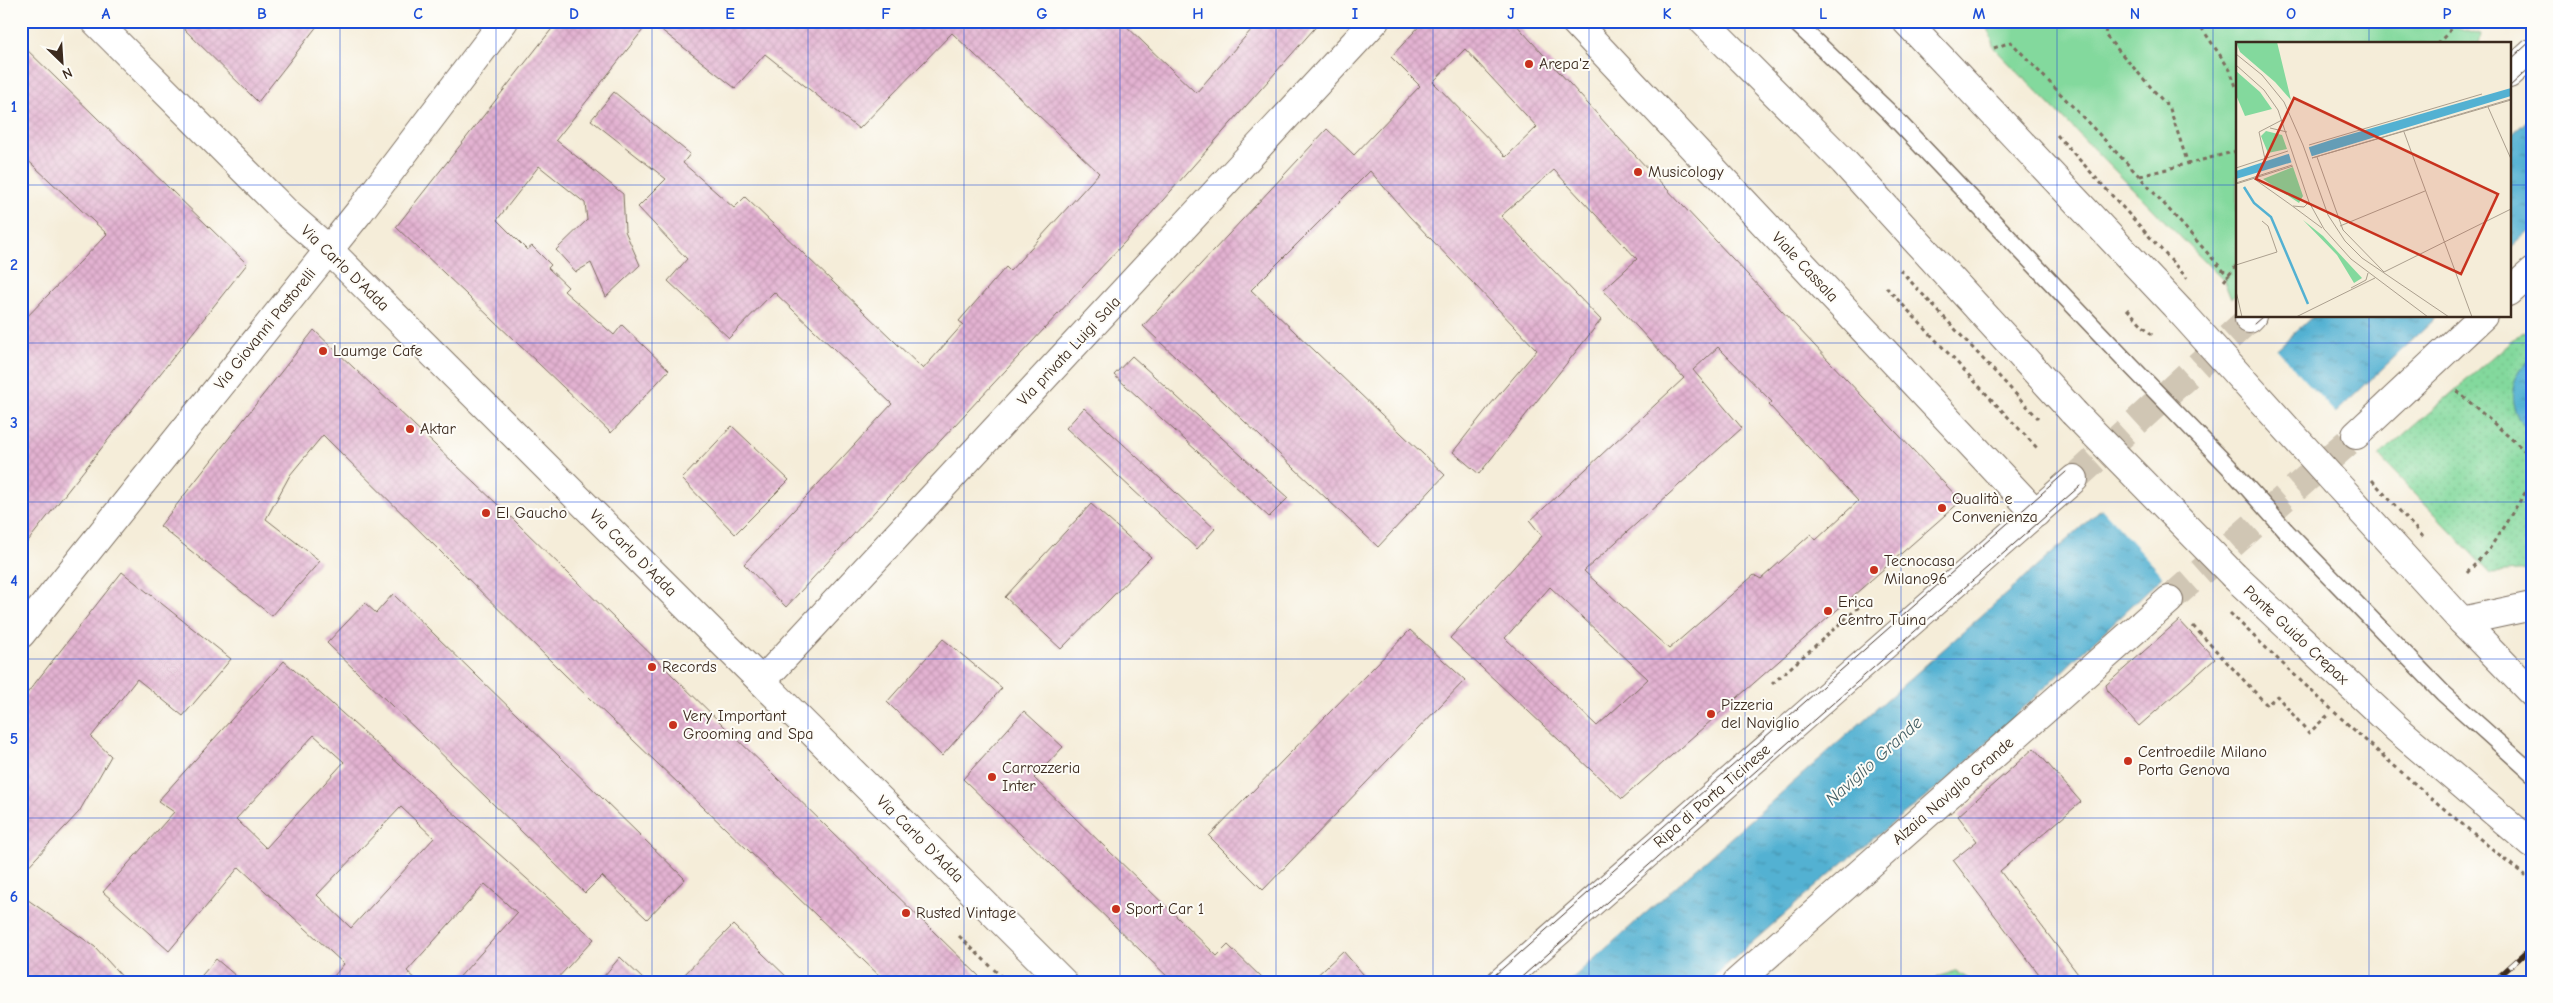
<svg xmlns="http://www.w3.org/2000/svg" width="2553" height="1003" font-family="'Comic Neue',sans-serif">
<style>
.grass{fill:#83d99d;stroke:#5f825e}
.park{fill:url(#park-dots);stroke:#5f825e}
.water{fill:url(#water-ripples);stroke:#476e78}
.pier{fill:#f5edd9}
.building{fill:url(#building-cross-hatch);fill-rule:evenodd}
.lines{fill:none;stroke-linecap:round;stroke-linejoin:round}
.minor-tunnel{stroke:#d0c6b4;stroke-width:28;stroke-dasharray:28 14;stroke-linecap:butt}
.tertiary-tunnel{stroke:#d0c6b4;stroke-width:28;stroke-dasharray:28 14;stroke-linecap:butt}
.service-casing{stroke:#7c6e5f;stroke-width:19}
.minor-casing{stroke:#7c6e5f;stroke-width:30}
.tertiary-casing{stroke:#7c6e5f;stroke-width:30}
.primary-casing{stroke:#7c6e5f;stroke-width:30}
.path{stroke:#7c6e5f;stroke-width:3;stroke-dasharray:4 4;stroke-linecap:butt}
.service{stroke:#fff;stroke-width:16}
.minor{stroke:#fff;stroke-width:28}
.tertiary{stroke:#fff;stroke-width:28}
.primary{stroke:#fff;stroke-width:28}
.tram{stroke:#3b2a1e;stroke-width:1}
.rail-casing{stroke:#3b2a1e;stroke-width:5.5}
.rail{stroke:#fdfcf7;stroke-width:4;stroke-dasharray:11;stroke-linecap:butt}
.service-bridge-casing{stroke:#7c6e5f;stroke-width:19;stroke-linecap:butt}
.primary-bridge-casing{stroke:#7c6e5f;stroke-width:30;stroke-linecap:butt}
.path-bridge{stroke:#7c6e5f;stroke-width:3;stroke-dasharray:4 4;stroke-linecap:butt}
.service-bridge{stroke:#fff;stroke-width:16}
.primary-bridge{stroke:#fff;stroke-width:28}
.grid{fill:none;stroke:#1d4ed8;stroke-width:1;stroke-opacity:0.55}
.poi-dot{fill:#c8321e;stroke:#fdfcf7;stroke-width:2}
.labels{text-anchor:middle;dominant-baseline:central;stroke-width:4;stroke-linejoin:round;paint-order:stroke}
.poi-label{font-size:16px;fill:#3b2a1e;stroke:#fdfcf7;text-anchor:start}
.street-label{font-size:16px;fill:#3b2a1e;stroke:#fdfcf7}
.water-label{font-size:18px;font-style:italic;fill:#456066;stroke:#fdfcf7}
.inset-river{fill:none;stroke:#53b1d2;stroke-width:2.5}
.inset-road{fill:none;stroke:#ab9f8e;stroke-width:1}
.view{fill:#c8321e;fill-opacity:0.15;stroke:#c8321e;stroke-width:2.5}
.inset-edge{fill:none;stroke:#3b2a1e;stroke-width:2.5}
.neatline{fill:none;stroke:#1d4ed8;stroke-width:2}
.grid-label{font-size:16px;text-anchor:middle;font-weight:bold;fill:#1d4ed8}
</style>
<defs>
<pattern id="park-dots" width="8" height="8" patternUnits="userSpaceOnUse" patternTransform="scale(1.25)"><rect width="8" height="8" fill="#83d99d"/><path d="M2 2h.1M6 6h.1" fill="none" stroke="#72ba87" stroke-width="1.8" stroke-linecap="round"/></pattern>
<pattern id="water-ripples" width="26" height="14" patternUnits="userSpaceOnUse" patternTransform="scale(1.25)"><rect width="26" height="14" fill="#53b1d2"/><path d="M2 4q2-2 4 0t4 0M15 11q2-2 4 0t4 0" fill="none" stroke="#4690aa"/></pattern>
<pattern id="building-cross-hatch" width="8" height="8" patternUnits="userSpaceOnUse" patternTransform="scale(1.25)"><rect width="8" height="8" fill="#e3b2d2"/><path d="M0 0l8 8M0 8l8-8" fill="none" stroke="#c499b4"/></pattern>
</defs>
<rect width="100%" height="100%" fill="#fdfcf7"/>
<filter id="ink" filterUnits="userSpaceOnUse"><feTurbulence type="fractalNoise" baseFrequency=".02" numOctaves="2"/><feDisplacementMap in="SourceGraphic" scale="10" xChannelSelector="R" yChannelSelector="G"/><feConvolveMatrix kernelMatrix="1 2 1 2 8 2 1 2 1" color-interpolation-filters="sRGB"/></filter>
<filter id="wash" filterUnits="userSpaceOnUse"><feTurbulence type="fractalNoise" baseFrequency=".0096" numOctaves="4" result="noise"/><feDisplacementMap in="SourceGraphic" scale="20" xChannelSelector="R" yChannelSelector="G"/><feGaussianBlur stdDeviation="1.12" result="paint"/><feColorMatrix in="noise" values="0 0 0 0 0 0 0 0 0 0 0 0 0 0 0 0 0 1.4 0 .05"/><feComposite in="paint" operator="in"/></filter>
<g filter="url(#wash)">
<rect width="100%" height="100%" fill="#f5edd9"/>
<!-- grass -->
<path class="grass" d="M 1986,21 L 2434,21 L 2481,34 L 2479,44 L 2237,44 L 2237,293 L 2231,299 L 2224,281 L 1994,48 Z"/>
<!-- park -->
<g class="park">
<path d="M 2532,328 L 2532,570 L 2490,573 L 2379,456 L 2521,333 Z"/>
<path d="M 1956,971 L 1973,982 L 1932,982 L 1937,977 Z"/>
</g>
<!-- water -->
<g class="water">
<path d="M 2532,116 L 2532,228 L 2509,249 L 2509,137 Z"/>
<path d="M 2313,316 L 2438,316 L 1945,782 L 1845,861 L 1707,982 L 1568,982 L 2068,539 Z"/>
<path d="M 2532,358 L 2532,433 C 2506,415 2506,376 2532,358 Z"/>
</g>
<!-- pier -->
<path class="pier" d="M 2275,347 L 2337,415 L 2165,578 L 2100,507 Z"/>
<g id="blocks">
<!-- building -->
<g class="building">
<path d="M 176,21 L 321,21 L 258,102 Z"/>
<path d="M 558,21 L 650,21 L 556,140 L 623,194 L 625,231 L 640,265 L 606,297 L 591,263 L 576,272 L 556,250 L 587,220 L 585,203 L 539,166 L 497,220 L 527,250 L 532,246 L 551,265 L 548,268 L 568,287 L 564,291 L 614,335 L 622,325 L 669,370 L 611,433 L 396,227 Z"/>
<path d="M 650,21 L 1121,21 L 1196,93 L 1259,21 L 1321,21 L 1148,217 L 786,607 L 744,564 L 892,404 L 774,292 L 729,338 L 668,281 L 687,259 L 638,207 L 666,179 L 591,120 L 614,92 L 690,154 L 683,163 L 734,208 L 745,197 L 923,369 L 963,324 L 959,321 L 1006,267 L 1010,271 L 1099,173 L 952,33 L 859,129 L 765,54 L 735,88 Z"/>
<path d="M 1424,21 L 1513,21 L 1617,136 L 1961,501 L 1622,799 L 1450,638 L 1542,536 L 1530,521 L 1684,378 L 1603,290 L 1637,259 L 1554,170 L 1501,216 L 1601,320 L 1479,474 L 1453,452 L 1490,405 L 1537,350 L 1409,216 L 1370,171 L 1251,290 L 1445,475 L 1378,547 L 1143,326 L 1327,129 L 1354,155 L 1420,86 L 1391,57 ZM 1465,49 L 1537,127 L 1506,157 L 1433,82 ZM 1718,347 L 1772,402 L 1769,405 L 1858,501 L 1816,540 L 1811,534 L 1761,579 L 1754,575 L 1669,649 L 1584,571 L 1742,428 L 1693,370 ZM 1550,587 L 1648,679 L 1597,726 L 1505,638 Z"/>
<path d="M 21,44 L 247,264 L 21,550 L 21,323 L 107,234 L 21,154 Z"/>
<path d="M 314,330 L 516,522 L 985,982 L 886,982 L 565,675 L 323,435 L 290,475 L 266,519 L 320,561 L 272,616 L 160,526 Z"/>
<path d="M 1132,356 L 1288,498 L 1269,517 L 1114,375 Z"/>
<path d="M 1084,408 L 1215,529 L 1197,549 L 1066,428 Z"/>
<path d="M 732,426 L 789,480 L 735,534 L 682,479 Z"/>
<path d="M 1091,504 L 1151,557 L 1061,649 L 1005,597 Z"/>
<path d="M 122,572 L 231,659 L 183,716 L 137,679 L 91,737 L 111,756 L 79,812 L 21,874 L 21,701 Z"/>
<path d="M 393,594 L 685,879 L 647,919 L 602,876 L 585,893 L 327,643 L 365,603 L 376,613 Z"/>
<path d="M 2179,620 L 2215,659 L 2139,726 L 2108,692 L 2106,685 Z"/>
<path d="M 1410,630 L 1465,680 L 1263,890 L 1209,836 Z"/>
<path d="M 943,639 L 1002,688 L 942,756 L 887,702 Z"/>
<path d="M 284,661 L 594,939 L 554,982 L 455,982 L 517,913 L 485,884 L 407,971 L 419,982 L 329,982 L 344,964 L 239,867 L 169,951 L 103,892 L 174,812 L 158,801 ZM 314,735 L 344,762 L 266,848 L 236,819 ZM 401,807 L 434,838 L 351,928 L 317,895 Z"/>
<path d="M 1024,711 L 1063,747 L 1034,778 L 1217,956 L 1228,945 L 1266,982 L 1173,982 L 963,779 Z"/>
<path d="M 2034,748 L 2081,802 L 2000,871 L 2084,982 L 2045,982 L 1953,860 L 1977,841 L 1958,816 Z"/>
<path d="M 21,895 L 95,947 L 127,982 L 21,982 Z"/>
<path d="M 733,925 L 792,982 L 677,982 Z"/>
<path d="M 1343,951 L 1370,982 L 1310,982 Z"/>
<path d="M 620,957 L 646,982 L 599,982 Z"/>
<path d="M 216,959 L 243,982 L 196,982 Z"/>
</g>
</g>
</g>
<g filter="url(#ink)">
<use href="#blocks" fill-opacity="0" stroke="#7c6e5f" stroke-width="1"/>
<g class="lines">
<!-- minor-tunnel -->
<path class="minor-tunnel" d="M 2169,600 L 2356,435"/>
<!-- tertiary-tunnel -->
<path class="tertiary-tunnel" d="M 2074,479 L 2249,319"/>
<defs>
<g id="service">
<path d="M 1794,21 L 1888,111 L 2128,363"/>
<path d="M 2285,530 L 2443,693 L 2532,773"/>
</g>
<g id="minor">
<path d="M 95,21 L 289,215 L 328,249 L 1063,982"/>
<path d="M 1574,21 L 2036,513"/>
<path d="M 2509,292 L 2532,272"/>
<path d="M 2356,435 L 2483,316"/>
<path d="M 21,634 L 360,211 L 504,21"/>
<path d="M 762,681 L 1375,21"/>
<path d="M 1737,982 L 2169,600"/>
</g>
<g id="tertiary">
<path d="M 2509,74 L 2532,53"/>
<path d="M 2249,319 L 2252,316"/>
<path d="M 1501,982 L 2074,479"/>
</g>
<g id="primary">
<path d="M 1703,21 L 1844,162 L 2073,412"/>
<path d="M 1906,21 L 2182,313"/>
<path d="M 2336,483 L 2462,621 L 2532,693"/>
<path d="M 2234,576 L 2396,728 L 2532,844"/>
<path d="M 2462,621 L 2532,606"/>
</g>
</defs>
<!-- service casing -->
<use href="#service" class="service-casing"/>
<!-- minor casing -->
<use href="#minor" class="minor-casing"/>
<!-- tertiary casing -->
<use href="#tertiary" class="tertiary-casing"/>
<!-- primary casing -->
<use href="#primary" class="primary-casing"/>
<!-- path -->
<g class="path">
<path d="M 1660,21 L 1667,27"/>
<path d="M 2107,21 L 2105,35 L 2170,109 L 2188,164"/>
<path d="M 2197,21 L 2230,70 L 2237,89"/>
<path d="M 2437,44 L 2449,32 L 2451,25"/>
<path d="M 1994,48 L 2011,42 L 2139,176 L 2229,277"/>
<path d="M 2140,176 L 2237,151"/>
<path d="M 2224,281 L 2237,265"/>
<path d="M 1886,287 L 2039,450"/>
<path d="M 2457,391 L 2532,457"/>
<path d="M 2467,573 L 2490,548 L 2532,482"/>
<path d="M 2193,626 L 2267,705 L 2277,696 L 2309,733 L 2329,714"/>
<path d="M 1772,684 L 1860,606"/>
<path d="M 959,936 L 1007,982"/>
</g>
<!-- service -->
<use href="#service" class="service"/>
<!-- minor -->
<use href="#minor" class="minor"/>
<!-- tertiary -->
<use href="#tertiary" class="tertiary"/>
<!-- primary -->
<use href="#primary" class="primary"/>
<!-- tram -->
<g class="tram">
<path d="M 2509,61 L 2532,40"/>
<path d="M 2509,87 L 2532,66"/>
<path d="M 2254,324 L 2263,316"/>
<path d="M 1487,982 L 2066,472"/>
<path d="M 1516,982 L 2080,486"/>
</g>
<defs>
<path id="rail" d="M 2493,982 L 2532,947"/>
</defs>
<!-- rail casing -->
<use href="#rail" class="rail-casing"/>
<!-- rail -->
<use href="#rail" class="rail"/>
<defs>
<path id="service-bridge" d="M 2128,363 L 2229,467 L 2285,530"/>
<g id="primary-bridge">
<path d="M 2182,313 L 2336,483"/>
<path d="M 2073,412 L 2234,576"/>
</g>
</defs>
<!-- service-bridge casing -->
<use href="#service-bridge" class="service-bridge-casing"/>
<!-- primary-bridge casing -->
<use href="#primary-bridge" class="primary-bridge-casing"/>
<!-- path-bridge -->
<g class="path-bridge">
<path d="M 2057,135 L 2187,278"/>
<path d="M 1900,270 L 2038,418"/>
<path d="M 2127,309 L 2152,335"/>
<path d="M 2372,480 L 2425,539"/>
<path d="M 2230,613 C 2326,707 2426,797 2532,881"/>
</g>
<!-- service-bridge -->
<use href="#service-bridge" class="service-bridge"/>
<!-- primary-bridge -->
<use href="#primary-bridge" class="primary-bridge"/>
</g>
</g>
<!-- grid -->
<path class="grid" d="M 184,21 L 184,982M 340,21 L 340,982M 496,21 L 496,982M 652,21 L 652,982M 808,21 L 808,982M 964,21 L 964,982M 1120,21 L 1120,982M 1276,21 L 1276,982M 1433,21 L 1433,982M 1589,21 L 1589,982M 1745,21 L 1745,982M 1901,21 L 1901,982M 2057,21 L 2057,982M 2213,21 L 2213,982M 2369,21 L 2369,44M 21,185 L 2237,185M 2509,185 L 2532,185M 2369,316 L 2369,982M 21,343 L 2532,343M 21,502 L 2532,502M 21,659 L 2532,659M 21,818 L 2532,818"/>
<!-- markers -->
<g class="poi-dot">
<circle cx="1529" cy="64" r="5"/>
<circle cx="1638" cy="172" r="5"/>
<circle cx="323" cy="351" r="5"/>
<circle cx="410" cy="429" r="5"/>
<circle cx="1942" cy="508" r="5"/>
<circle cx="486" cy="513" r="5"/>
<circle cx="1874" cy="570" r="5"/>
<circle cx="1828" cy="611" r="5"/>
<circle cx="652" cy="667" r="5"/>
<circle cx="1711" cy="714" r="5"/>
<circle cx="673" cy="725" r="5"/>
<circle cx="2128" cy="761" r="5"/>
<circle cx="992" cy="777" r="5"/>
<circle cx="1116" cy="909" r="5"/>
<circle cx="906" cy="913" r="5"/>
</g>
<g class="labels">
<!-- poi labels -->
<g class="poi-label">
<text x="1539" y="64">Arepa'z</text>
<text x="1648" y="172">Musicology</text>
<text x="333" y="351">Laumge Cafe</text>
<text x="420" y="429">Aktar</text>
<text x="1952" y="499">Qualità e<tspan x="1952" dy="18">Convenienza</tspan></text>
<text x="496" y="513">El Gaucho</text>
<text x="1884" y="561">Tecnocasa<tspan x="1884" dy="18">Milano96</tspan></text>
<text x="1838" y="602">Erica<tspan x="1838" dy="18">Centro Tuina</tspan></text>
<text x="662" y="667">Records</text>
<text x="1721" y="705">Pizzeria<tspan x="1721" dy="18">del Naviglio</tspan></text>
<text x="683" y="716">Very Important<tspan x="683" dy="18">Grooming and Spa</tspan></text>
<text x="2138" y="752">Centroedile Milano<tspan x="2138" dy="18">Porta Genova</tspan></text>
<text x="1002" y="768">Carrozzeria<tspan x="1002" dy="18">Inter</tspan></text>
<text x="1126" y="909">Sport Car 1</text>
<text x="916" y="913">Rusted Vintage</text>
</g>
<!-- street labels -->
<g class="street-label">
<text transform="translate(1805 267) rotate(47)">Viale Cassala</text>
<text transform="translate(345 268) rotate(44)">Via Carlo D'Adda</text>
<text transform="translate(265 329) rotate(-51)">Via Giovanni Pastorelli</text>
<text transform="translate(1069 351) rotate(-47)">Via privata Luigi Sala</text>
<text transform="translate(633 553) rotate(45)">Via Carlo D'Adda</text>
<text transform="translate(2296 635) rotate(43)">Ponte Guido Crepax</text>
<text transform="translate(1953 791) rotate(-41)">Alzaia Naviglio Grande</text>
<text transform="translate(1712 796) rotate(-41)">Ripa di Porta Ticinese</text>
<text transform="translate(920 839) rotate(45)">Via Carlo D'Adda</text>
</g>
<!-- water labels -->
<g class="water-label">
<text transform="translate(1874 761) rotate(-42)">Naviglio Grande</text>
</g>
</g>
<!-- overview -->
<g transform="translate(2236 42)">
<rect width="275" height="275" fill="#f5edd9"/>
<path d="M 0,29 L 24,50 L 36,67 L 9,74 L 0,53 ZM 57,125 L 67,154 L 63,161 L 27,137 ZM 67,178 L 87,194 L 126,236 L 118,241 L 101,213 Z" fill="#83d99d"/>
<path d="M 0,0 L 41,0 L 55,58 L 39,40 L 4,10 ZM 30,89 L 46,93 L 51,107 L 32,111 L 25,94 Z" fill="#83d99d"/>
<path d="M 275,46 L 275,54 L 0,137 L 0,129 L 98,97 Z" fill="#53b1d2"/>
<path d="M 72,103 L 76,115 L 56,122 L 52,109 Z" fill="#f5edd9"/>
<path class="inset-river" d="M 8,145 L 18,161 L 35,175 L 72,262"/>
<path class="inset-road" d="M 0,12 L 26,33 L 48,60 L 67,103 L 92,173 L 109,199 L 126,216 L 213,275M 0,23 L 28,48 L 42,68 L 73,160 L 88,187 L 115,217 L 192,275M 252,65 L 275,117M 34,86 L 51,90M 168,90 L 236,275M 73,103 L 246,52M 81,115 L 107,188 L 148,230 L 275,167M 76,116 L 275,58M 76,116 L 275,57M 29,117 L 23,90 L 46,78M 0,126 L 52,109M 17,136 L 55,163M 0,141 L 56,123M 0,142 L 57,124M 55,163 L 86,186M 57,164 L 68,165 L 73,160M 104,184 L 189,149M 0,223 L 41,210 L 32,184 L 26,179M 115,246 L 130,238 L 132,231M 0,249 L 6,275M 60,275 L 139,236"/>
<path class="view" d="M 58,56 L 262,152 L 225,232 L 20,137 Z"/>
<rect width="275" height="275" class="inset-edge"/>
</g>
<!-- margin -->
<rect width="2553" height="1003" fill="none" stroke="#fdfcf7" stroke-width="55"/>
<!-- north arrow -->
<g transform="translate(62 62) rotate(155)" stroke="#fdfcf7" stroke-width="4" paint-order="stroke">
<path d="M0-4L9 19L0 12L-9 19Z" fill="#3b2a1e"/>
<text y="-8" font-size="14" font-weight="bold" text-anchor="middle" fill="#3b2a1e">N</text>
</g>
<rect x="28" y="28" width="2498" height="948" class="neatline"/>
<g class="grid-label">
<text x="106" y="19">A</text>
<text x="262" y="19">B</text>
<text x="418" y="19">C</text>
<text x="574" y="19">D</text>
<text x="730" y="19">E</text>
<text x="886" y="19">F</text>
<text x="1042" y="19">G</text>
<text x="1198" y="19">H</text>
<text x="1355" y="19">I</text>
<text x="1511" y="19">J</text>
<text x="1667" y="19">K</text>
<text x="1823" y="19">L</text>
<text x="1979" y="19">M</text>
<text x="2135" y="19">N</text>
<text x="2291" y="19">O</text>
<text x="2447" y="19">P</text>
<text x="14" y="112">1</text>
<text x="14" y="270">2</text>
<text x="14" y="428">3</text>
<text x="14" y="586">4</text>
<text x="14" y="744">5</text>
<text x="14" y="902">6</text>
</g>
</svg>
